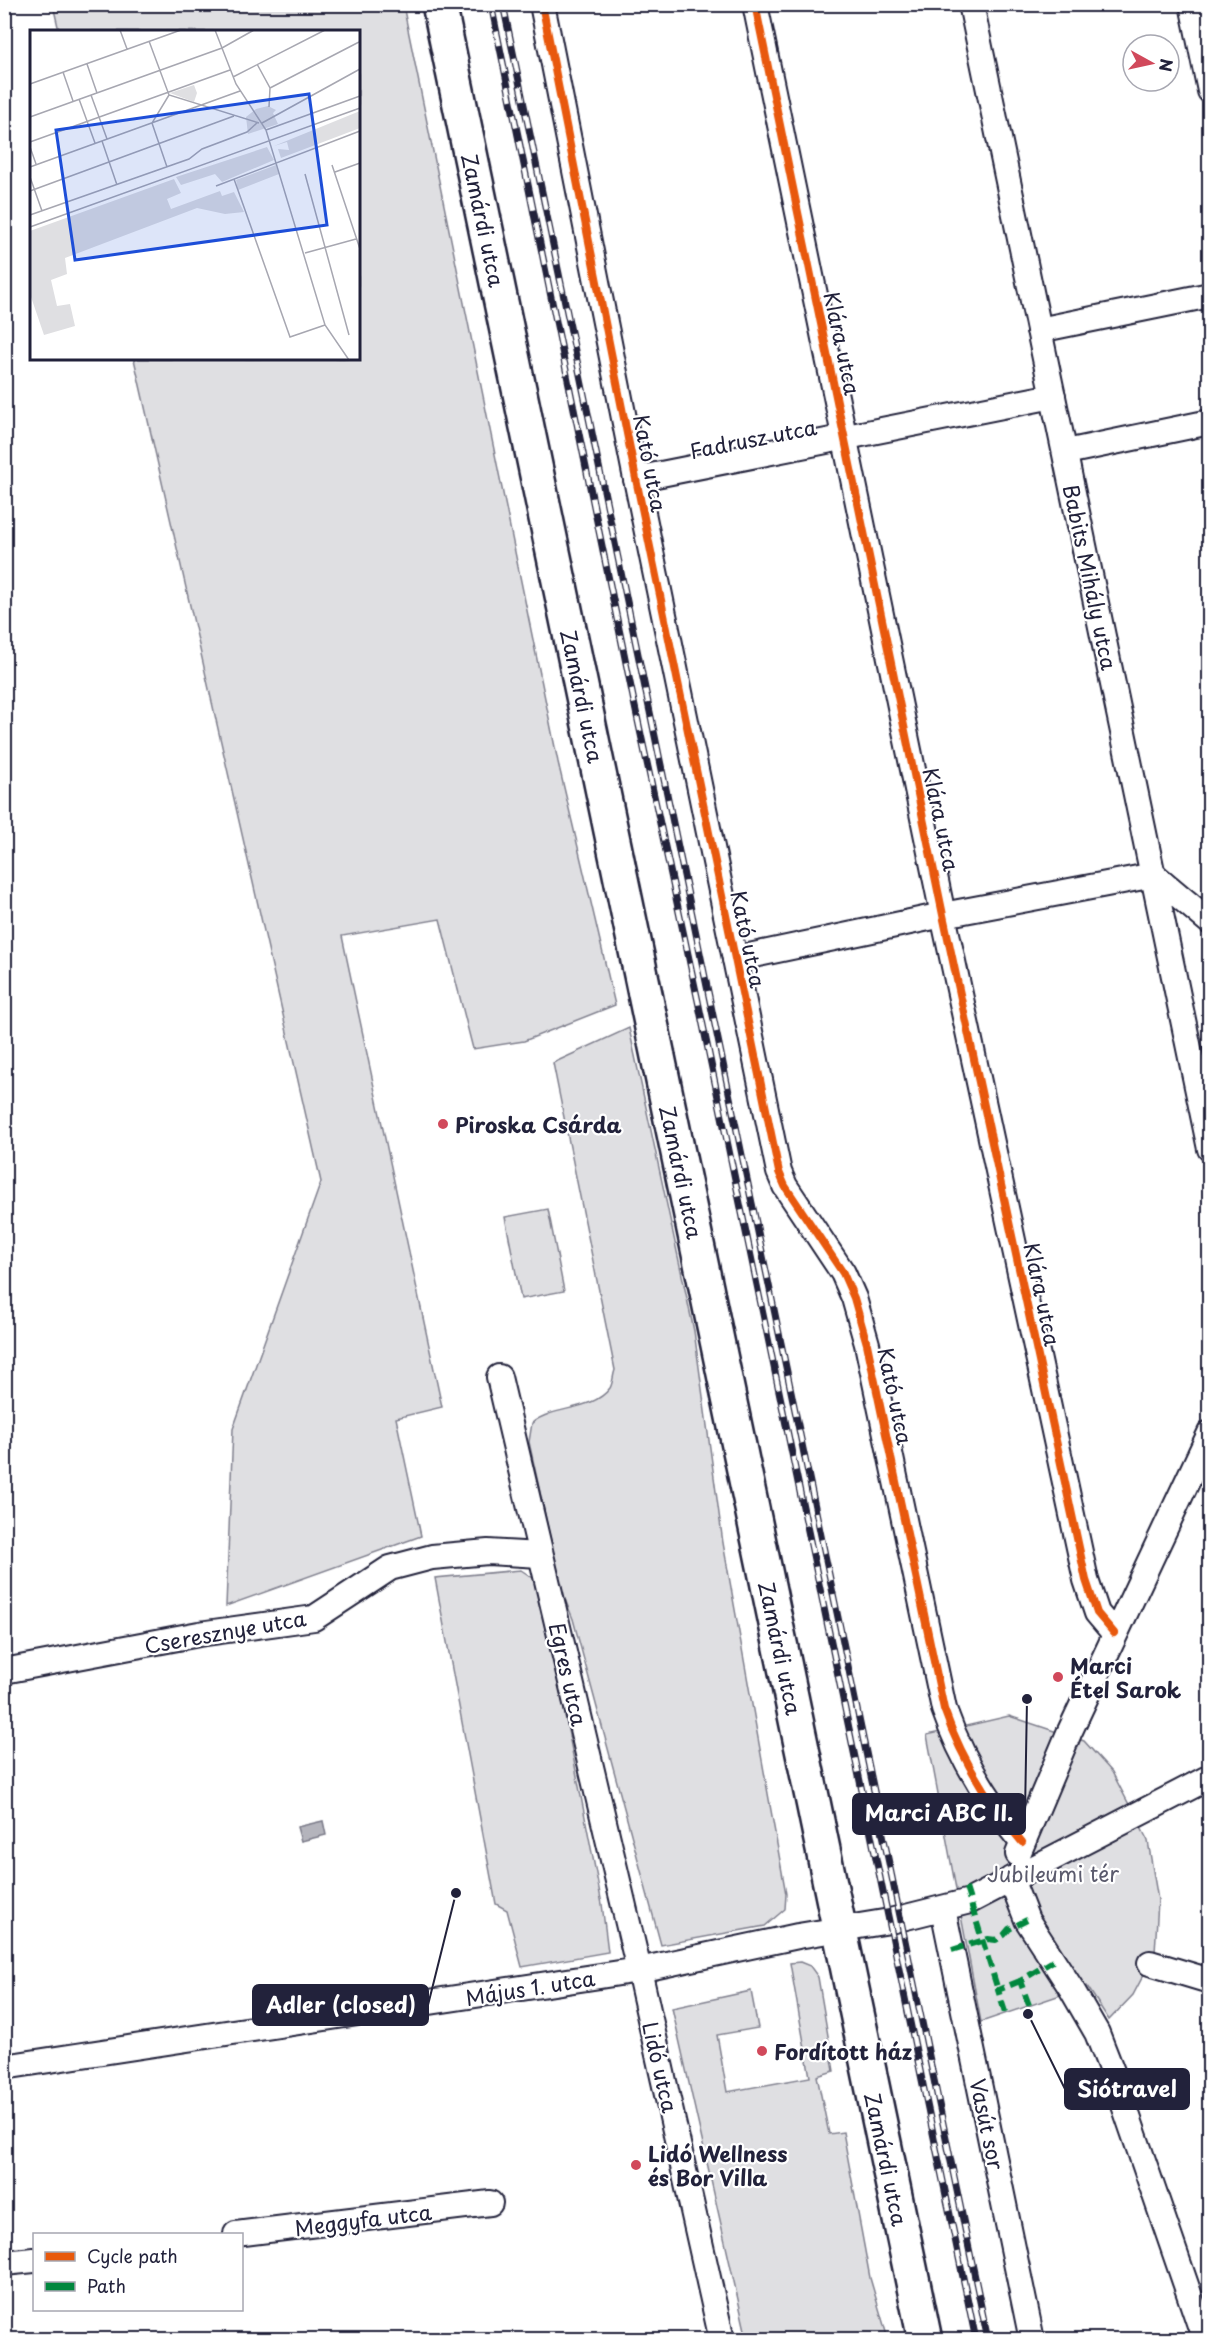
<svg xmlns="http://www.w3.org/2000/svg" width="1214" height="2344" font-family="'Playpen Sans',sans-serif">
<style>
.green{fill:#dfdfe2;stroke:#80808e;stroke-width:1.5}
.water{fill:#b4b4bc;stroke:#7a7a88;stroke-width:1.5}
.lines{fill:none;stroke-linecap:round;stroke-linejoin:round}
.minor-casing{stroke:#22223b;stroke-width:28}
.primary-casing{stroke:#22223b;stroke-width:38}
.minor{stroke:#fff;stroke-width:24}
.primary{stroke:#fff;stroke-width:33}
.rail-casing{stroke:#22223b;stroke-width:7}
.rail{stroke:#fff;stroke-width:4.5;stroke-dasharray:14;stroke-linecap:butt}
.quiet{stroke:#00873e;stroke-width:6;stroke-dasharray:12 6;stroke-linecap:butt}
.cycleway-casing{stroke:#fff;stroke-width:11}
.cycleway{stroke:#e8590c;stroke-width:8}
.poi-dot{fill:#d1495b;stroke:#fff;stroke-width:2}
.labels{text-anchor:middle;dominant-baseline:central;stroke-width:4.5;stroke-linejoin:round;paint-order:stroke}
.street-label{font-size:21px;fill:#22223b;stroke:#fff}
.poi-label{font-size:21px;font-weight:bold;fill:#22223b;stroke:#fff;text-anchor:start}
.park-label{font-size:21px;fill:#5b5b6d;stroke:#fff}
.inset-road{fill:none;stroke:#a7a7b1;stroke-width:1.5}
.view{fill:#1d4ed8;fill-opacity:0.15;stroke:#1d4ed8;stroke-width:3}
.inset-edge{fill:none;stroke:#22223b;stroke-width:3}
.leader{fill:none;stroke:#22223b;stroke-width:2}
.callout-dot{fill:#22223b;stroke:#fff;stroke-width:2}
.callout{fill:#22223b;stroke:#22223b;stroke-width:2}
.callout-label{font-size:22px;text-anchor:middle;font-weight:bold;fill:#fff}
</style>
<rect width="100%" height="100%" fill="#fff"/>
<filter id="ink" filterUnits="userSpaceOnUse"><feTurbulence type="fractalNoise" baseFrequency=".0167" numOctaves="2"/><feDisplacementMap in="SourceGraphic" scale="12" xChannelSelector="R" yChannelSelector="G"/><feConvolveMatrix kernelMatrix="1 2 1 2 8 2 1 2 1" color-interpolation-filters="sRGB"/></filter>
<g filter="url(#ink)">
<!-- green -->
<g class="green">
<path d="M 53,5 L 403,5 L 558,762 L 615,1005 L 524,1041 L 473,1049 L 440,919 L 342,936 L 442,1407 L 396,1418 L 421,1536 L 226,1606 L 233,1429 L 321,1182 L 134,359 L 358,358 L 358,32 L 59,31 Z"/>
<path d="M 629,1028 L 694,1331 L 723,1543 L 786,1894 L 785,1909 L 765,1926 L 661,1945 L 573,1619 L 562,1592 L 529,1442 L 532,1423 C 554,1405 592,1412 610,1388 C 613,1383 613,1375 615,1370 L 553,1063 Z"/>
<path d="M 548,1209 L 564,1291 L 521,1299 L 505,1217 Z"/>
<path d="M 521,1570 L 539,1582 L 602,1904 L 608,1952 L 522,1967 L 507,1910 L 496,1904 L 435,1578 Z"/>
<path d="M 1009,1716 L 1084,1741 L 1112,1772 L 1148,1841 L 1158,1900 L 1155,1953 L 1133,1995 L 1109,2020 L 1087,1986 L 981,2022 L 927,1735 Z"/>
<path d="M 800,1962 L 810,1966 L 818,1977 L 834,2071 L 817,2076 L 829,2134 L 843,2132 L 870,2278 L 888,2339 L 747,2339 L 672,2008 L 751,1991 L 758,2028 L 717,2035 L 727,2092 L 810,2077 L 790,1963 Z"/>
</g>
<!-- water -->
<path class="water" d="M 323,1821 L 326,1835 L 301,1841 L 297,1827 Z"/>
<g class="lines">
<defs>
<g id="minor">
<path d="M 542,4 L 636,479 L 779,1172 L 785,1186 L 843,1273 L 854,1298 L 867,1344 L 944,1709 C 961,1758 988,1802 1022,1842"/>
<path d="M 755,4 L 943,915 L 1086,1580 L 1097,1613 L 1114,1633"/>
<path d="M 971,4 L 1210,1149"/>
<path d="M 1192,4 L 1210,91"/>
<path d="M 1039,330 L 1210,295"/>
<path d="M 1066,452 L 1210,422"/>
<path d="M 636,479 L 1053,396"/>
<path d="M 735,959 L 943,915 L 1154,875 L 1210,922"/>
<path d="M 499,1377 L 639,1970 L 722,2340"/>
<path d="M 4,1671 L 199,1634 L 314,1618 L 390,1568 L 432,1557 L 488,1552 L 540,1555"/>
<path d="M 1018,1854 L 1069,1733 L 1210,1433"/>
<path d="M 1011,1879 L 1027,1920 L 1071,1988 L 1097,2033 L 1115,2079 L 1205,2340"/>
<path d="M 943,1909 L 1032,2340"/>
<path d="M 1150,1963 L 1210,1981"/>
<path d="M 4,2067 L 639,1970 L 798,1936 L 890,1921 L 970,1901 L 1210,1777"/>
<path d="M 236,2234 L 490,2203"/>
<path d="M 4,2263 L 34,2260"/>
</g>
<path id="primary" d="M 439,4 L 925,2340"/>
</defs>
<!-- minor casing -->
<use href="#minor" class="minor-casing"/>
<!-- primary casing -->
<use href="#primary" class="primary-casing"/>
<!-- minor -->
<use href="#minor" class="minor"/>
<!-- primary -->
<use href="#primary" class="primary"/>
<defs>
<g id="rail">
<path d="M 491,4 L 634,702 L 698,1001 L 976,2340"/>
<path d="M 503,4 L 988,2340"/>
</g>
</defs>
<!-- rail casing -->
<use href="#rail" class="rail-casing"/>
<!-- rail -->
<use href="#rail" class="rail"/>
<!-- quiet -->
<g class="quiet">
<path d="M 966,1888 L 998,1990"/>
<path d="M 952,1950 L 988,1939 L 996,1940 L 1004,1935 L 1009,1929 L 1027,1920"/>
<path d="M 1029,2005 L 1020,1981 L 1053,1961"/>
<path d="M 1005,2012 L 998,1990 L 1020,1981"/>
</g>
<defs>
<g id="cycleway">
<path d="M 542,4 L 636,479 L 779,1172 L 785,1186 L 843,1273 L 854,1298 L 867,1344 L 944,1709 C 961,1758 988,1802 1022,1842"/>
<path d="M 755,4 L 943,915 L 1086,1580 L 1097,1613 L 1114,1633"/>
</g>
</defs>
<!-- cycleway casing -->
<use href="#cycleway" class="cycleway-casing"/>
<!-- cycleway -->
<use href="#cycleway" class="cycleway"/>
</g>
</g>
<!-- markers -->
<g class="poi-dot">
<circle cx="443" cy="1124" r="6"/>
<circle cx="1058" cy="1677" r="6"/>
<circle cx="762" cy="2051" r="6"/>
<circle cx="636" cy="2165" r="6"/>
</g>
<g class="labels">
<!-- street labels -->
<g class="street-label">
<text transform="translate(484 220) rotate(78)">Zamárdi utca</text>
<text transform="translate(843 343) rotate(78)">Klára utca</text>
<text transform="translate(753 438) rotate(-11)">Fadrusz utca</text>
<text transform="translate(651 463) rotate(79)">Kató utca</text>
<text transform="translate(1091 577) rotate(78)">Babits Mihály utca</text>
<text transform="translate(583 696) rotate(78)">Zamárdi utca</text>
<text transform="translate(942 819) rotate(78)">Klára utca</text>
<text transform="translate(749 939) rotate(78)">Kató utca</text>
<text transform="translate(682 1172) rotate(78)">Zamárdi utca</text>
<text transform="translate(1043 1294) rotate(78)">Klára utca</text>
<text transform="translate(896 1396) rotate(78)">Kató utca</text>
<text transform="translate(225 1631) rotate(-10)">Cseresznye utca</text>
<text transform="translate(781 1648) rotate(78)">Zamárdi utca</text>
<text transform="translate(569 1674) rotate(77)">Egres utca</text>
<text transform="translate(530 1987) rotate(-9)">Május 1. utca</text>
<text transform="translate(661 2067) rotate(77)">Lidó utca</text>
<text transform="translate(988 2124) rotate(78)">Vasút sor</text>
<text transform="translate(887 2159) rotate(78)">Zamárdi utca</text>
<text transform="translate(363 2219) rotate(-7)">Meggyfa utca</text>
</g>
<!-- poi labels -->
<g class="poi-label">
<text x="455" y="1124">Piroska Csárda</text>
<text x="1070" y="1665">Marci<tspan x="1070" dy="24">Étel Sarok</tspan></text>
<text x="774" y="2051">Fordított ház</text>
<text x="648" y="2153">Lidó Wellness<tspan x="648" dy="24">és Bor Villa</tspan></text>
</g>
<!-- park labels -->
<g class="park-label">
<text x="1053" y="1873">Jubileumi tér</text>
</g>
</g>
<!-- overview -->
<g transform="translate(30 30)">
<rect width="330" height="330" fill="#fff"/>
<path d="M 164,55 L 167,63 L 164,72 L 140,63 ZM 238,76 L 246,80 L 243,83 L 248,94 L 218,104 L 216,87 L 226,79 ZM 330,81 L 330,98 L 251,128 L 248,119 L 259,120 L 257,112 L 244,116 ZM 237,117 L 244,130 L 192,152 L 185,144 L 151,155 L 146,147 ZM 246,135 L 249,144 L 208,160 L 206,150 ZM 144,149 L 151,163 L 137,169 L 141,179 L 190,161 L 192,166 L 204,162 L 214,182 L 195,184 L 167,178 L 35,228 L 37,244 L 21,250 L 27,276 L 40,274 L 45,296 L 14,305 L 0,264 L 0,201 Z" fill="#dfdfe2"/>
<path class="inset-road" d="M 90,0 L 97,19M 185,0 L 206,54 L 236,100 L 295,295 L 319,330M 119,11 L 139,65 L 229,93M 57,34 L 67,63M 227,34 L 240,58 L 239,77M 33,42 L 43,71M 203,47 L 295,0M 0,54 L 151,0M 240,58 L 329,12M 61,65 L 77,109M 49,69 L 65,113M 0,87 L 192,18 L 224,0M 232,93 L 330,39M 236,100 L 330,66M 72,111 L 87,155M 0,112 L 200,40M 0,117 L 6,134M 302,135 L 330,219M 0,137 L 210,61M 137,137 L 122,93 L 139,65M 305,142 L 330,133M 275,144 L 319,305M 0,147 L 12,181M 204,149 L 260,307 L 295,295M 186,156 L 330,101M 0,161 L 204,86M 0,185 L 159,129 L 172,119 L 217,102 L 228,92M 0,197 L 330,78M 275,223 L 326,209"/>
<path class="view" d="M 279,64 L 297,195 L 45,230 L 26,100 Z"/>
<rect width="330" height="330" class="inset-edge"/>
</g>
<!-- callouts -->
<path class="leader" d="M1027 1699L1025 1814M456 1893L428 2005M1028 2014L1065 2089"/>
<g class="callout-dot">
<circle cx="1027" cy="1699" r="6"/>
<circle cx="456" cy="1893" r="6"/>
<circle cx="1028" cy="2014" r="6"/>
</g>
<g class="callout">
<rect x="853" y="1794" width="172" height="40" rx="6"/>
<rect x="253" y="1985" width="175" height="40" rx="6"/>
<rect x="1065" y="2069" width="124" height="40" rx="6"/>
</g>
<g class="callout-label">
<text x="939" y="1821">Marci ABC II.</text>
<text x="341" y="2013">Adler (closed)</text>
<text x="1127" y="2097">Siótravel</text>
</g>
<!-- margin -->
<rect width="1214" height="2344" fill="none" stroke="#fff" stroke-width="24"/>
<rect x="12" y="12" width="1190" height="2320" fill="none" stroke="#22223b" stroke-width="2" filter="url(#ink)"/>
<!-- legend -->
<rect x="33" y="2233" width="210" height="78" fill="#ffffff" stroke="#a7a7b1" stroke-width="1.5"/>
<rect x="45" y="2252" width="30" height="9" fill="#e8590c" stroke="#a7a7b1" stroke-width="1.5"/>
<text x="87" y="2263" font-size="18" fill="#22223b">Cycle path</text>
<rect x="45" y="2282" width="30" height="9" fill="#00873e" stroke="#a7a7b1" stroke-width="1.5"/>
<text x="87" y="2293" font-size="18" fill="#22223b">Path</text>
<!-- north arrow -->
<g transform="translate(1151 63) rotate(98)"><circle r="28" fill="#ffffff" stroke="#a7a7b1" stroke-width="1.5"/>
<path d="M0-4.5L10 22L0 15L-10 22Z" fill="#d1495b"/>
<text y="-9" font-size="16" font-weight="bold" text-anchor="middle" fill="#22223b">N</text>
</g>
</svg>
